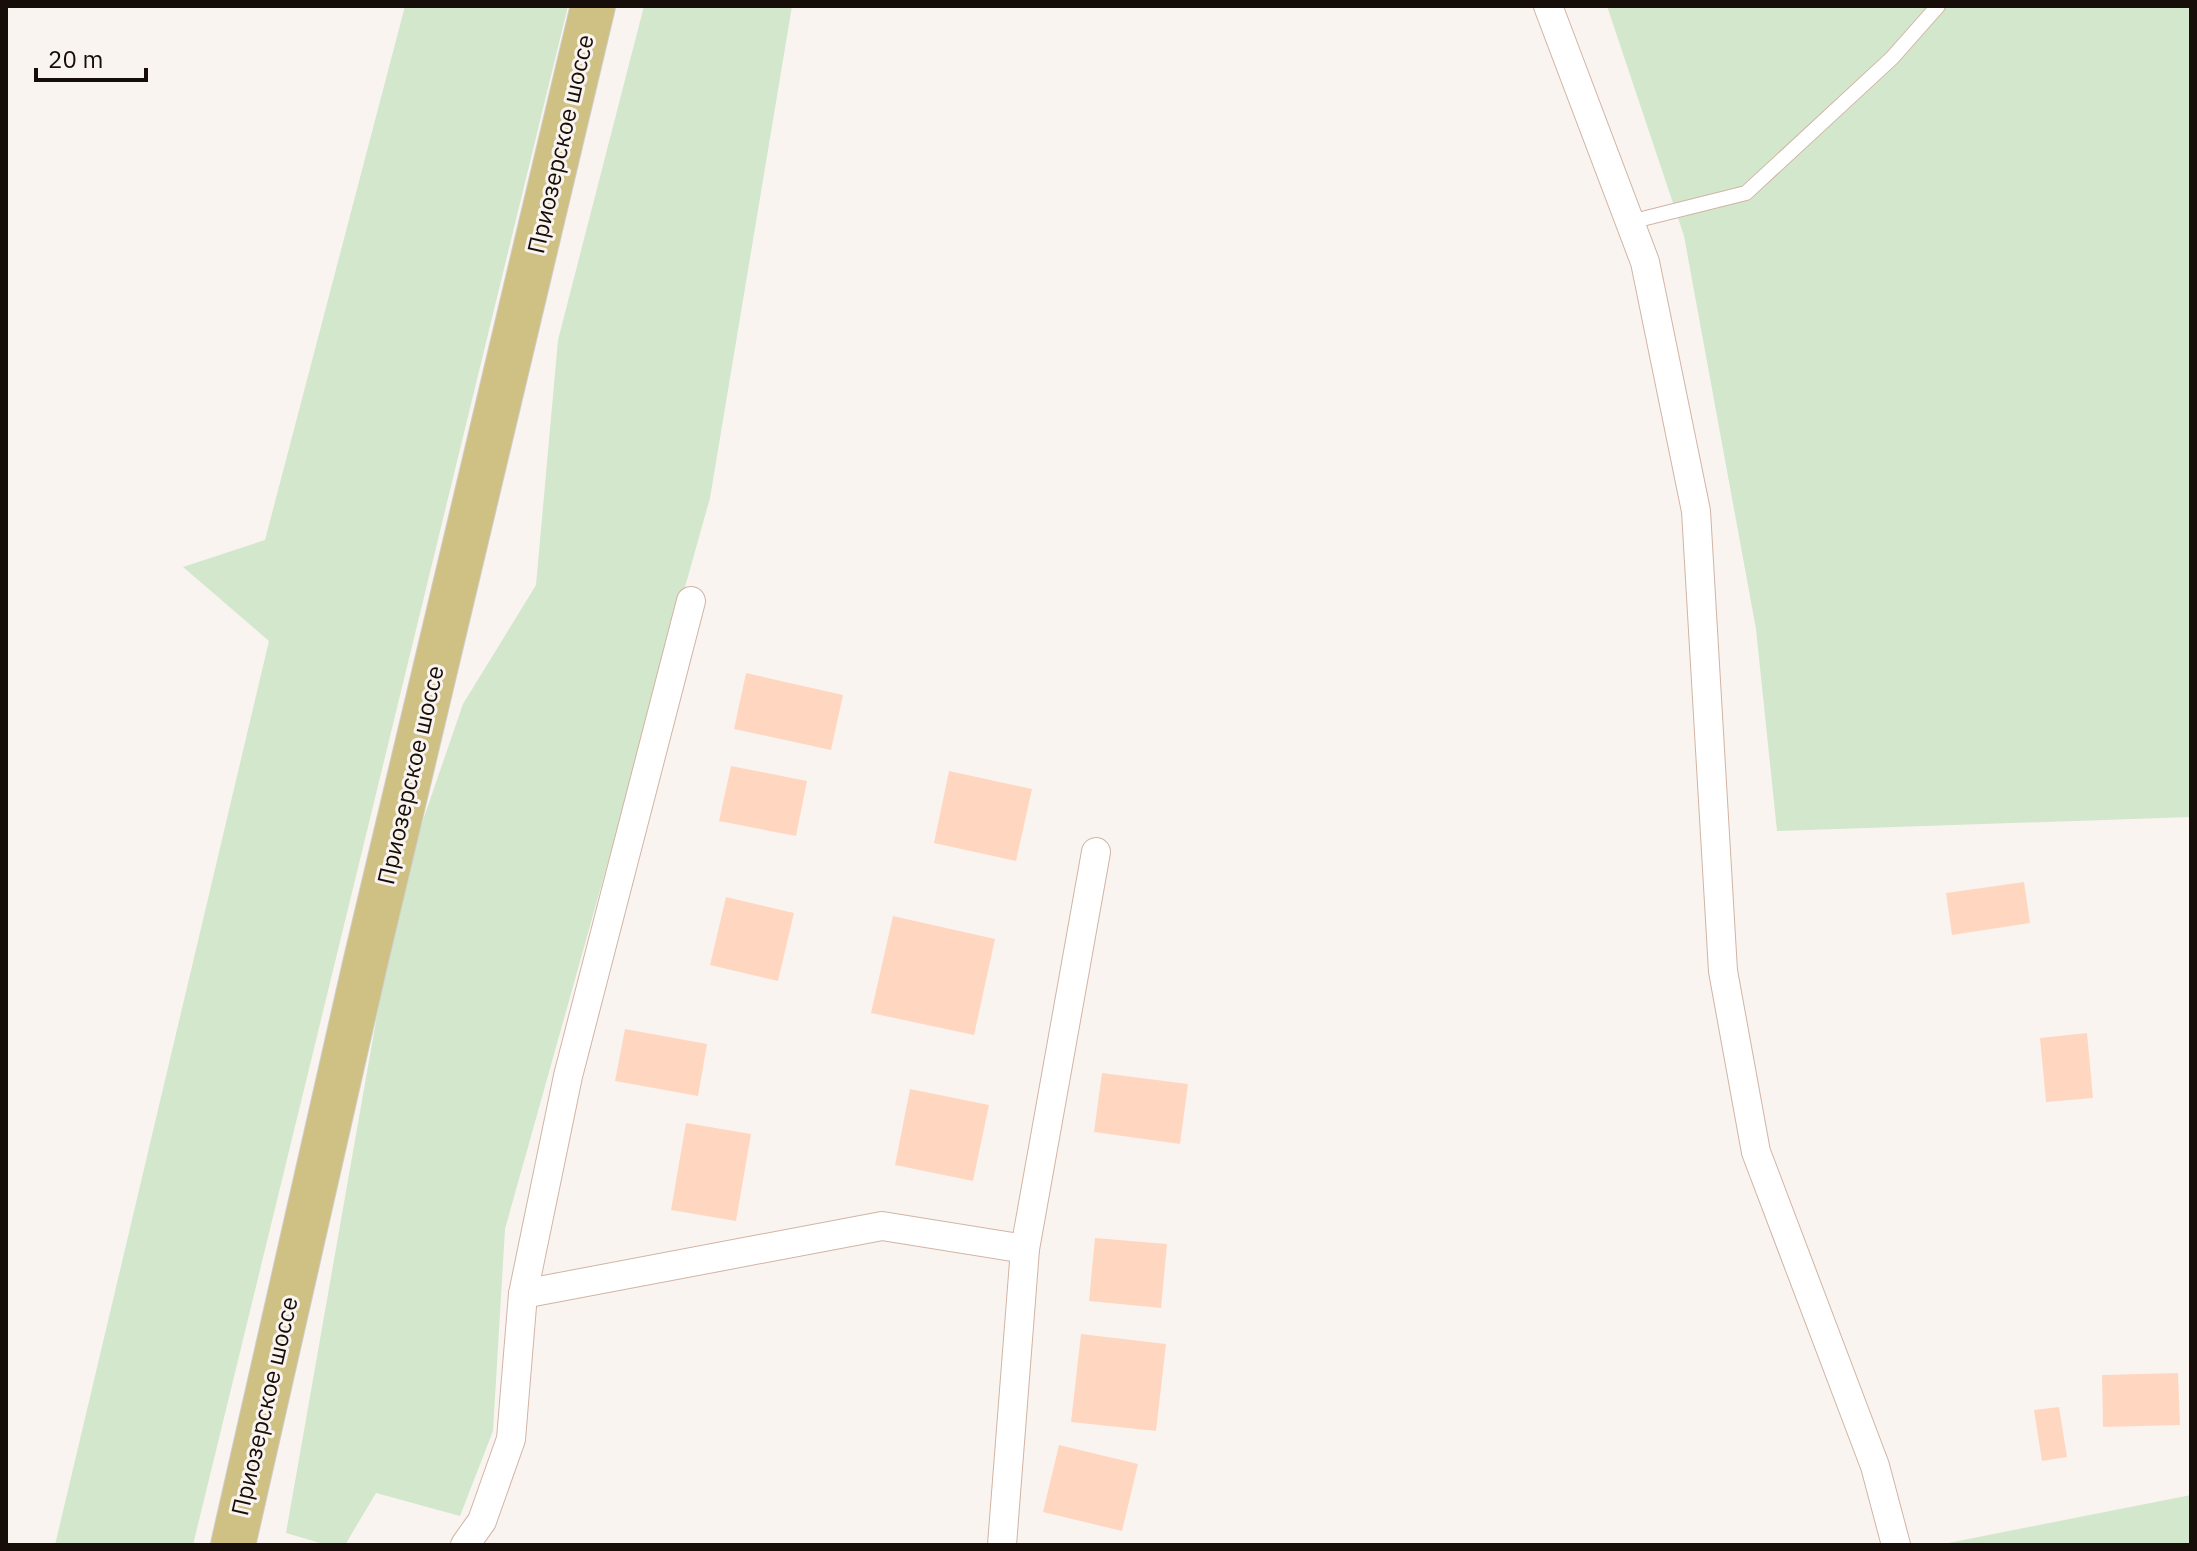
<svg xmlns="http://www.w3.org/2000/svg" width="2197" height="1551" font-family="'IBM Plex Sans',sans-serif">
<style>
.green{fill:#d2e7cc}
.building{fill:#ffd7c1}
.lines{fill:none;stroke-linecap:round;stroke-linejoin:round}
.service-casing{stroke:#d1b4a4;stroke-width:16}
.minor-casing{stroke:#d1b4a4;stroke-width:30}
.primary-casing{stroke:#d1cfce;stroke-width:46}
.service{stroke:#fff;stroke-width:14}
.minor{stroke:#fff;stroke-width:28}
.primary{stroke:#cec183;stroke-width:44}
.labels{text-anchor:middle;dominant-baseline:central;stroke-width:6;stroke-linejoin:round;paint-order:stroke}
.street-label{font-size:24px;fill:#180e09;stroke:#faf4f1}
</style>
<rect width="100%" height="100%" fill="#faf4f1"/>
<!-- green -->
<g class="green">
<path d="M 405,6 L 568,6 L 193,1545 L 55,1545 L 269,641 L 183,567 L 265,540 Z"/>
<path d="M 644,6 L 792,6 L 710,498 L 505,1229 L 493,1431 L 460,1516 L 376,1493 L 345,1545 L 327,1545 L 286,1533 L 399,890 L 463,704 L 536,585 L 558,340 Z"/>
<path d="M 1607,6 L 2191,6 L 2191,817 L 1777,831 L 1756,629 L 1684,236 Z"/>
<path d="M 2191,1495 L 2191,1545 L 1948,1543 Z"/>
</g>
<!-- building -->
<g class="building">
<path d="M 746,673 L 843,695 L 831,750 L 734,729 Z"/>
<path d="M 731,766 L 807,781 L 796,836 L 719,821 Z"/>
<path d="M 949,771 L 1032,789 L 1016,861 L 934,843 Z"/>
<path d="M 2024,882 L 2030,923 L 1952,935 L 1946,893 Z"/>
<path d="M 726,897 L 794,913 L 778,981 L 710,965 Z"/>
<path d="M 893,916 L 995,939 L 974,1035 L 871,1013 Z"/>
<path d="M 625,1029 L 707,1044 L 698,1096 L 615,1081 Z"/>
<path d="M 2087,1033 L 2093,1098 L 2046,1102 L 2040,1038 Z"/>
<path d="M 1102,1073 L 1188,1084 L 1180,1144 L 1094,1132 Z"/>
<path d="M 910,1089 L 989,1105 L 973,1181 L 895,1165 Z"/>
<path d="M 686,1123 L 751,1134 L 736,1221 L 671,1210 Z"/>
<path d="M 1095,1238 L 1167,1244 L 1161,1308 L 1089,1301 Z"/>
<path d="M 1081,1334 L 1166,1344 L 1156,1431 L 1071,1422 Z"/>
<path d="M 2178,1373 L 2180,1425 L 2103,1427 L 2102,1375 Z"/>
<path d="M 2059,1407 L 2067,1457 L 2042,1461 L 2034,1410 Z"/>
<path d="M 1059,1445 L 1138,1464 L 1122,1531 L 1043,1512 Z"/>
</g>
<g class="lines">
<defs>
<path id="service" d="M 1630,222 L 1746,193 L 1892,58 L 1938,6"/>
<g id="minor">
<path d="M 1548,6 L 1645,262 L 1696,511 L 1723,971 L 1756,1152 L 1875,1466 L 1896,1545"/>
<path d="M 523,1294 L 882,1226 L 1025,1249"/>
<path d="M 465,1545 L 482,1521 L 511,1439 L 523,1294 L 568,1076 L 691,601"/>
<path d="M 1002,1545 L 1025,1249 L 1096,852"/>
</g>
<path id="primary" d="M 233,1545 L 365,964 L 593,6"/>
</defs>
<!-- service casing -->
<use href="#service" class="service-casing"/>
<!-- minor casing -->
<use href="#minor" class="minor-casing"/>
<!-- primary casing -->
<use href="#primary" class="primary-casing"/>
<!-- service -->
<use href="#service" class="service"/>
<!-- minor -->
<use href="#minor" class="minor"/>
<!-- primary -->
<use href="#primary" class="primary"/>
</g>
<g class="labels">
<!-- street labels -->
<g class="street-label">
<text transform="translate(560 144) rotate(-77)">Приозерское шоссе</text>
<text transform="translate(410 775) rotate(-77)">Приозерское шоссе</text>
<text transform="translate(264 1406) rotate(-77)">Приозерское шоссе</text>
</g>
</g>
<!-- border -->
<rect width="2197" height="1551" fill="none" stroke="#180e09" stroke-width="16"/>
<!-- scale -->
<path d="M36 68v12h110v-12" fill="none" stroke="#180e09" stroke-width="4"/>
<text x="48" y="68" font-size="24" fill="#180e09" stroke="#faf4f1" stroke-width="6" paint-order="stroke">20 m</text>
</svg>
